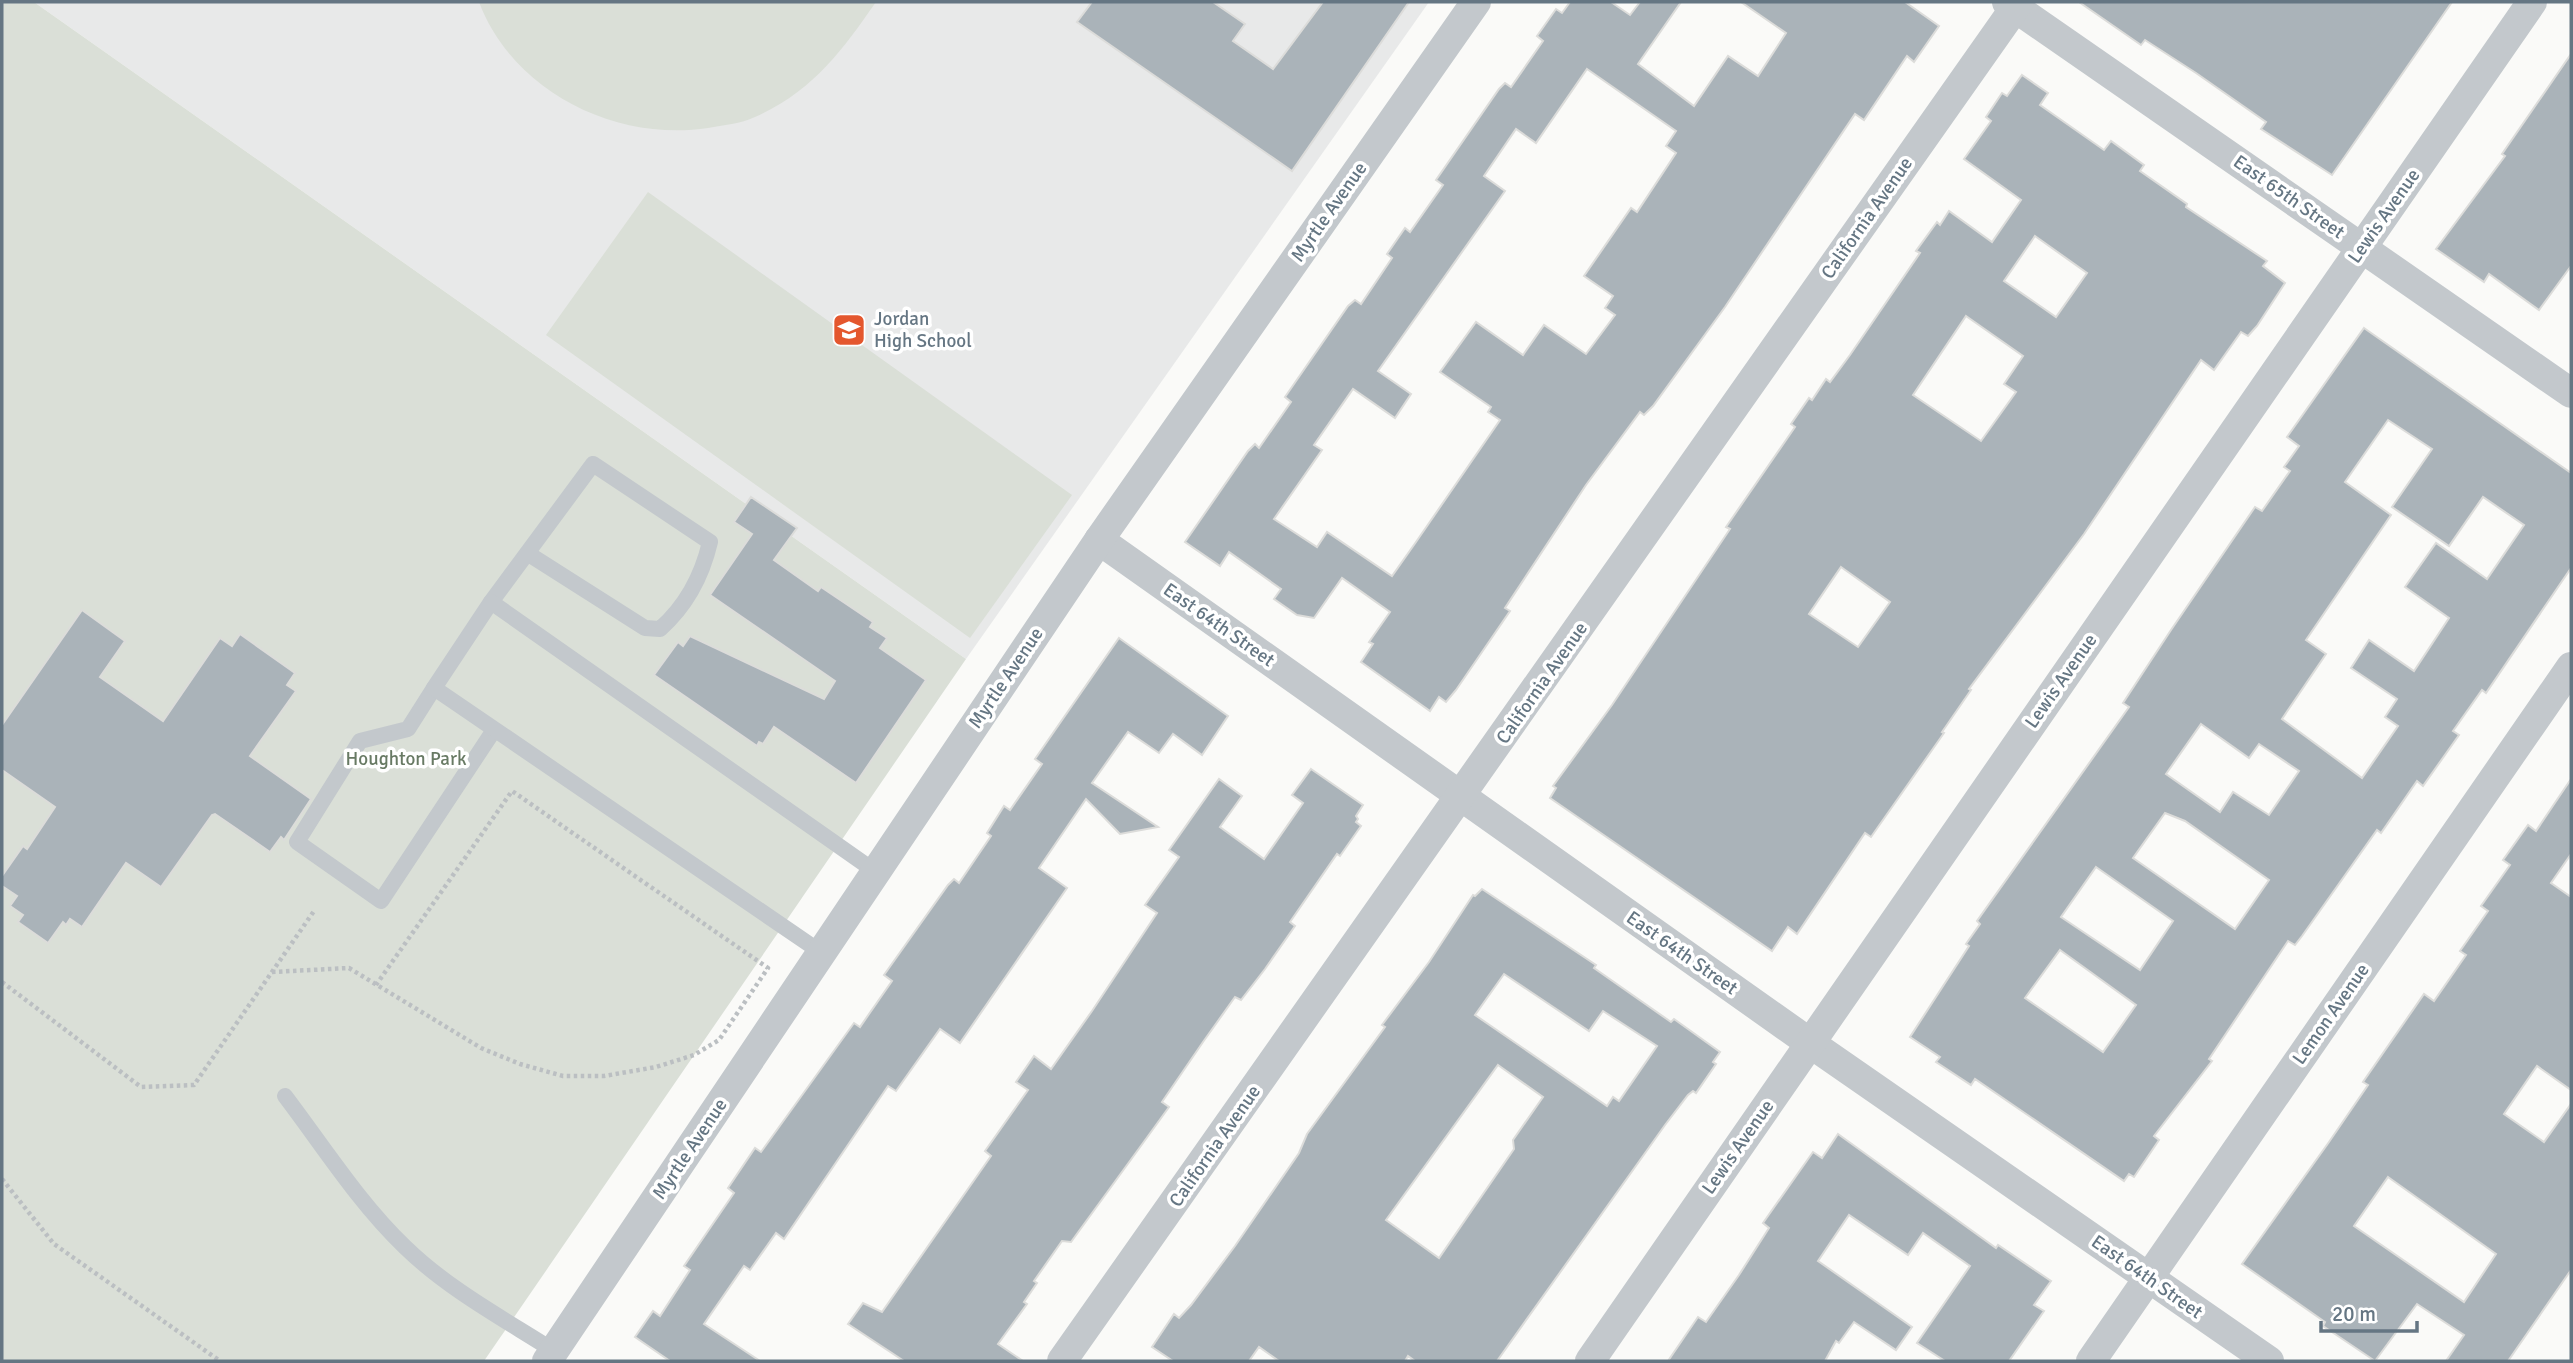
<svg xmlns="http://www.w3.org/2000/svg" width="2573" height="1363" font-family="Signika,sans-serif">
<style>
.built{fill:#e8e9e9}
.green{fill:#dadfd7}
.building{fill:#aab3b9;stroke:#dcdcda;stroke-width:2;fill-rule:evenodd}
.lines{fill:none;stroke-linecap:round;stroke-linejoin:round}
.path{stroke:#bbbfc2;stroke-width:4.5;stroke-dasharray:3.5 3.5;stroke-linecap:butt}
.lane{stroke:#c3c8cc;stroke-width:16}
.street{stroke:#c3c8cc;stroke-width:30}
.labels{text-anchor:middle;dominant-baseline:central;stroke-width:7;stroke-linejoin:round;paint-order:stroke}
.street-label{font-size:19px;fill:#657683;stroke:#fff}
.poi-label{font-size:19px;fill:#657683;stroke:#fff;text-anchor:start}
.park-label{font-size:19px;fill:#687a64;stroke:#fff}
</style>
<rect width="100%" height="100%" fill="#fafaf8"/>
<!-- built -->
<path class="built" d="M 34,2 L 1429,2 L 966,659 Z"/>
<!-- green -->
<g class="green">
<path d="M 2,2 L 34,2 L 966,659 L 484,1361 L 2,1361 Z"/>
<path d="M 479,2 L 876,2 C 841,52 813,91 755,117 C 741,124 723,125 708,128 C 616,142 513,92 479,2 Z"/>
<path d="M 648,192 L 1072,495 L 970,638 L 546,335 Z"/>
</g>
<!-- building -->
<g class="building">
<path d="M 1092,2 L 1213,2 L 1245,24 L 1233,41 L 1273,69 L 1323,2 L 1409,2 L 1292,171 L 1077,22 Z"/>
<path d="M 1570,2 L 1611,2 L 1630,15 L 1640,2 L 1681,2 L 1638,64 L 1694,106 L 1728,56 L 1758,76 L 1786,33 L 1741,2 L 1905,2 L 1939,26 L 1914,62 L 1907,56 L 1864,120 L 1855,114 L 1725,307 L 1653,406 L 1644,415 L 1640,412 L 1586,485 L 1505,608 L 1510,611 L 1456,690 L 1446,702 L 1439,697 L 1430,711 L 1361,662 L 1373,644 L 1369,642 L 1390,612 L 1342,578 L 1314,618 L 1297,615 L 1274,599 L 1281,589 L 1229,552 L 1220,566 L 1185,542 L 1248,451 L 1255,444 L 1259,448 L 1291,402 L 1285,397 L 1348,306 L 1355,300 L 1361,304 L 1392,258 L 1387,254 L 1405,228 L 1410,232 L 1443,185 L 1436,180 L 1499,89 L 1505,83 L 1511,87 L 1543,41 L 1537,36 L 1556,9 L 1562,13 ZM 1587,69 L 1676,131 L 1666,146 L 1676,153 L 1637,212 L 1631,208 L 1584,276 L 1613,296 L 1605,308 L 1615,315 L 1586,354 L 1544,325 L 1523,355 L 1476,322 L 1440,372 L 1491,407 L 1488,412 L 1500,420 L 1416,542 L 1392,576 L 1327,532 L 1317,547 L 1274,519 L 1322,450 L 1314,445 L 1353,389 L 1395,418 L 1411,394 L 1378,371 L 1505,191 L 1484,176 L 1516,129 L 1536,143 Z"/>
<path d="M 2079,2 L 2452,2 L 2332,175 L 2261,129 L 2266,122 L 2196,73 L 2145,40 L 2141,45 Z"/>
<path d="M 2571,54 L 2571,266 L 2539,310 L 2489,274 L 2484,282 L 2436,249 L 2505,156 L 2502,154 Z"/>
<path d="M 2022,75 L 2048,93 L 2040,105 L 2104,150 L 2111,141 L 2144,165 L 2140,171 L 2187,204 L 2186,207 L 2267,261 L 2263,266 L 2285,283 L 2257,326 L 2248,336 L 2241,332 L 2214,370 L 2201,360 L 2084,534 L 1969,689 L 1971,690 L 1942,732 L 1944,733 L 1871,837 L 1865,833 L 1797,934 L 1788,927 L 1772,951 L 1550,798 L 1556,788 L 1553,786 L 1612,705 L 1730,529 L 1726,527 L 1795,427 L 1791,424 L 1809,398 L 1812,400 L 1826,379 L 1830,382 L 1850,355 L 1920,253 L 1916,251 L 1937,222 L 1940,225 L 1949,211 L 1992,242 L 2021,200 L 1964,159 L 1991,121 L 1986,117 L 2002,93 L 2007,96 ZM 2035,236 L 2087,273 L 2056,317 L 2004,281 ZM 1966,316 L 2023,356 L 2004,384 L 2016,392 L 1981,441 L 1913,395 ZM 1841,567 L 1890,602 L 1858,647 L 1809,614 Z"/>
<path d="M 2364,328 L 2571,473 L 2571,568 L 2486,693 L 2482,690 L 2453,731 L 2459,735 L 2423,786 L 2417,781 L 2381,833 L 2377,830 L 2302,936 L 2295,945 L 2288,941 L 2209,1059 L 2212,1061 L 2154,1136 L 2159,1140 L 2134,1177 L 2129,1174 L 2124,1181 L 1975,1079 L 1971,1085 L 1936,1062 L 1940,1057 L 1910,1037 L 1969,946 L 1966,944 L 1980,924 L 1977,921 L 2129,707 L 2123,703 L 2171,630 L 2255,507 L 2262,511 L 2290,471 L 2284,467 L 2299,446 L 2287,437 ZM 2388,420 L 2432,449 L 2392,507 L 2449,546 L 2483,497 L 2524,525 L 2487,579 L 2436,543 L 2405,587 L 2449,618 L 2414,671 L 2369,640 L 2351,668 L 2397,699 L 2385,717 L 2398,726 L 2362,778 L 2282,719 L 2326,654 L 2306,640 L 2391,515 L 2345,482 ZM 2201,724 L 2249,758 L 2259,744 L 2299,771 L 2269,815 L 2233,792 L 2220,812 L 2166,774 ZM 2165,813 L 2185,821 L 2269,880 L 2235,929 L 2133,858 ZM 2096,867 L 2173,921 L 2140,970 L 2061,917 ZM 2060,950 L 2136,1005 L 2103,1052 L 2025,998 Z"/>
<path d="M 751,497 L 797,528 L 774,560 L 818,591 L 821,587 L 873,622 L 870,627 L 887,638 L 880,648 L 926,680 L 856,783 L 774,727 L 763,744 L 759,742 L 757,746 L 654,675 L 678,642 L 683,646 L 690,636 L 824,699 L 835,681 L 710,595 L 752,534 L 734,522 Z"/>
<path d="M 82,610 L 125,641 L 100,677 L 163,721 L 220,638 L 232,646 L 240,634 L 295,673 L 287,685 L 296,691 L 250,756 L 311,799 L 284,840 L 281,837 L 270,852 L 215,814 L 212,815 L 161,887 L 126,863 L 82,927 L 70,919 L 66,925 L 63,922 L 48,943 L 18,922 L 23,915 L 10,906 L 17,896 L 2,886 L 2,876 L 23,846 L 27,849 L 55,807 L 2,770 L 2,725 Z"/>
<path d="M 1119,638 L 1228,716 L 1202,755 L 1173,734 L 1159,753 L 1128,732 L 1092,783 L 1158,827 L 1120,834 L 1086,799 L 1039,868 L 1067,888 L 960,1043 L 940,1029 L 896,1091 L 888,1086 L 784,1239 L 776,1233 L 750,1270 L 744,1266 L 704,1324 L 760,1361 L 670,1361 L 635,1337 L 653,1311 L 660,1316 L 690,1270 L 684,1266 L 734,1193 L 728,1188 L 755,1148 L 761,1152 L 854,1023 L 860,1027 L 892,981 L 884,975 L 948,885 L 954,879 L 959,883 L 991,836 L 987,833 L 1004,806 L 1010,810 L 1042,764 L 1035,759 Z"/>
<path d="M 1311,769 L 1363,805 L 1356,816 L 1358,819 L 1356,822 L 1361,826 L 1340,856 L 1337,854 L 1290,922 L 1295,926 L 1265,969 L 1241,1000 L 1235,997 L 1203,1042 L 1162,1102 L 1169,1107 L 1143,1143 L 1071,1242 L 1062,1241 L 1034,1281 L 1037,1283 L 1024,1302 L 1027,1304 L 998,1344 L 1023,1361 L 904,1361 L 848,1324 L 863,1303 L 882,1312 L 991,1156 L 985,1151 L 1028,1090 L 1016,1082 L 1034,1056 L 1051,1069 L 1092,1011 L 1157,913 L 1145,905 L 1179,857 L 1169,850 L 1219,779 L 1242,796 L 1220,827 L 1264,859 L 1303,803 L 1292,795 Z"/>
<path d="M 2571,779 L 2571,854 L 2551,883 L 2571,897 L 2571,1090 L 2537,1066 L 2504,1114 L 2544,1142 L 2571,1104 L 2571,1270 L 2508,1361 L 2446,1361 L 2464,1335 L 2417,1304 L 2375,1361 L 2323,1326 L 2325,1322 L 2242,1264 L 2329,1142 L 2368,1085 L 2363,1082 L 2424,994 L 2434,1001 L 2466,955 L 2460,951 L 2488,911 L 2481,906 L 2510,865 L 2503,860 L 2528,825 L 2536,831 ZM 2388,1177 L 2496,1254 L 2464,1302 L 2354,1226 Z"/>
<path d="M 1482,889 L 1596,965 L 1594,968 L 1671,1022 L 1674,1019 L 1720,1052 L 1713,1062 L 1716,1064 L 1696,1093 L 1693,1091 L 1688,1095 L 1665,1125 L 1497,1361 L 1415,1361 L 1408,1356 L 1405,1361 L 1279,1361 L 1259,1347 L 1249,1361 L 1173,1361 L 1152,1347 L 1174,1314 L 1179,1318 L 1191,1305 L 1235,1246 L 1299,1153 L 1307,1134 L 1385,1027 L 1382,1025 L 1429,962 L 1473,895 L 1475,896 ZM 1504,974 L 1589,1031 L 1603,1011 L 1657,1046 L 1619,1101 L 1613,1097 L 1607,1106 L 1475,1015 ZM 1498,1065 L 1543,1097 L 1513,1140 L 1514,1149 L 1439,1258 L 1386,1220 Z"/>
<path d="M 1838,1134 L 1996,1248 L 1998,1245 L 2051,1281 L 2034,1305 L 2044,1311 L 2009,1361 L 1945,1361 L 1917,1343 L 1970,1266 L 1923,1233 L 1908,1255 L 1849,1215 L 1818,1261 L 1912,1327 L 1896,1350 L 1854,1322 L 1839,1343 L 1836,1341 L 1825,1361 L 1668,1361 L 1698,1317 L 1706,1322 L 1739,1275 L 1769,1228 L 1763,1223 L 1813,1152 L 1822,1158 Z"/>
</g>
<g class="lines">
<!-- path -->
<g class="path">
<path d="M 272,972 L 349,968 L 481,1048 L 520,1064 L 563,1076 L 604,1076 L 656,1067 L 694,1055 L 719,1040 L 768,968 L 512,791 L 376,985"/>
<path d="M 2,982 L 141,1087 L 194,1085 L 314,911"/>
<path d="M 2,1179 L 54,1244 L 220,1361"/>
</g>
<!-- lane -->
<g class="lane">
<path d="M 491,602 L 593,464 L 710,542 C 702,576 687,605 660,629 L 645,628 L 527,553"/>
<path d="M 434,688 L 408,729 L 360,741 L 297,842 L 381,901 L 494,730"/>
<path d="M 822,953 L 434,688 L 491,602 L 876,872"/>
<path d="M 285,1096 C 323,1146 359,1203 405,1247 C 448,1289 504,1319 554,1351"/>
</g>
<!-- street -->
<g class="street">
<path d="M 2007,2 L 2571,393"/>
<path d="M 1099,540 L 1810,1043 L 2269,1361"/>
<path d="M 547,1361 L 1099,540 L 1476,2"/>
<path d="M 1062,1361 L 2019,2"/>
<path d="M 1590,1361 L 2532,2"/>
<path d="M 2091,1361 L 2571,667"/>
</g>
</g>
<!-- icons -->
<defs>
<symbol id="school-square" viewBox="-11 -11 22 22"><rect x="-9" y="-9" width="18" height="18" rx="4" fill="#e4572e" stroke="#fff"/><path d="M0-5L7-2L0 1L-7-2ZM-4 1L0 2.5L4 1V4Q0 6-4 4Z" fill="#fff"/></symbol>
</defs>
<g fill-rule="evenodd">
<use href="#school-square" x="830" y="311" width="38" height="38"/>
</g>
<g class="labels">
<!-- street labels -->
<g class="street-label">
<text transform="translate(2289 197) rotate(35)">East 65th Street</text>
<text transform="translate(1329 212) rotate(-55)">Myrtle Avenue</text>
<text transform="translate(2384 216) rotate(-55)">Lewis Avenue</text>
<text transform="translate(1867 218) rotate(-55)">California Avenue</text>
<text transform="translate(1219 625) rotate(35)">East 64th Street</text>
<text transform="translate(1006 678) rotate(-56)">Myrtle Avenue</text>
<text transform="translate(2061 681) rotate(-55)">Lewis Avenue</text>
<text transform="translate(1542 683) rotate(-55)">California Avenue</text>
<text transform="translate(1682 953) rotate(35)">East 64th Street</text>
<text transform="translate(2331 1014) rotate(-55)">Lemon Avenue</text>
<text transform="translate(1215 1146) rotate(-55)">California Avenue</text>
<text transform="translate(1738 1147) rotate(-55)">Lewis Avenue</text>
<text transform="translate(690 1149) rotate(-56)">Myrtle Avenue</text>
<text transform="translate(2147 1277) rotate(35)">East 64th Street</text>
</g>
<!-- poi labels -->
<g class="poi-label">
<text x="874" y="319">Jordan<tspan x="874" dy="22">High School</tspan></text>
</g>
<!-- park labels -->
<g class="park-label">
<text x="406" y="759">Houghton Park</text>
</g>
</g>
<!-- border -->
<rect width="2573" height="1363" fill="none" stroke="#657683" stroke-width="7"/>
<!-- scale -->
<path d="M2321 1321v10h96v-10" fill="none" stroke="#657683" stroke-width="3.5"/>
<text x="2332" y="1321" font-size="21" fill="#657683" stroke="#ffffff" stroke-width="5" paint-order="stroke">20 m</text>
</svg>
